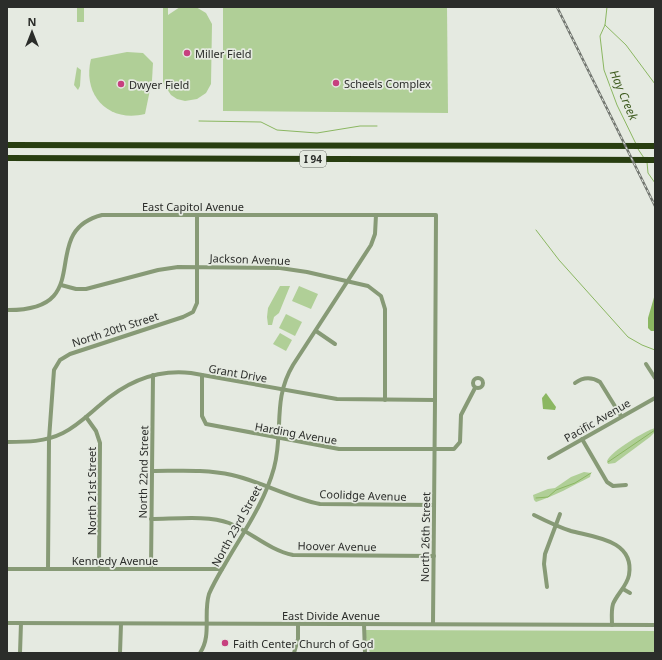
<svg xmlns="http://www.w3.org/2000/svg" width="662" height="660" font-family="'Noto Sans',sans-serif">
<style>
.green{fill:#b0cf97}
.water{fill:#8bb761}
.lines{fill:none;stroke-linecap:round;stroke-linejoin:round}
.stream{stroke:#8bb761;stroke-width:1}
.minor{stroke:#879a76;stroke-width:4}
.highway{stroke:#283e10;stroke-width:6}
.rail-casing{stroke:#71756f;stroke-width:2.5}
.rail{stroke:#e5eae1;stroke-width:1;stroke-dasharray:3;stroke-linecap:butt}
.poi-dot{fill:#c7407f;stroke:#e5eae1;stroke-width:1.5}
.labels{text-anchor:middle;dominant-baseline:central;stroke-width:3.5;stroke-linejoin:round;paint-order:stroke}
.shield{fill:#e5eae1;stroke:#636661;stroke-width:1}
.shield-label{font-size:10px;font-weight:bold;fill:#2b2d2a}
.poi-label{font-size:11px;fill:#2b2d2a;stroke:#e5eae1;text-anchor:start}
.street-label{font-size:11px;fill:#2b2d2a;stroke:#e5eae1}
.water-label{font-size:12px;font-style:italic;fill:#405d22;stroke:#e5eae1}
</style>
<rect width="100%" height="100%" fill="#e5eae1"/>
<!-- green -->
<g class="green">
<rect x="77" y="7" width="7" height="15"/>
<path d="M 163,7 L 168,7 L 168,15 L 180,7 L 196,7 L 206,13 L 212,24 L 211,84 L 206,93 L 197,99 L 185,101 L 177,99 L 171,95 L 163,83 Z"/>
<path d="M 223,7 L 447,7 L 448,113 L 223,111 Z"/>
<path d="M 127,52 L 143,53 L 153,63 L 152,80 L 145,114 C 108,123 82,95 91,59 Z"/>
<path d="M 77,67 L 81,70 L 80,86 L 78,90 L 74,85 Z"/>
<path d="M 280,286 L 290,286 L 279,313 L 274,317 L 272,325 L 268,325 L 267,317 L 268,308 Z"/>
<path d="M 299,286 L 318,294 L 311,309 L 292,301 Z"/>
<path d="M 286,314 L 302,322 L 295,336 L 279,328 Z"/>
<path d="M 280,333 L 292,340 L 286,351 L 273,344 Z"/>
<path d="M 655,428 L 655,432 L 650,437 L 615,463 L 608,464 L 607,461 C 611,451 645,431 655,428 Z"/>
<path d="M 584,472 L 591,473 L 590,477 C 572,486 555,496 536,502 L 534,500 L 533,495 L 548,489 L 555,488 L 571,477 Z"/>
<path d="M 364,630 L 655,631 L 655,653 L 370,653 Z"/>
</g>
<!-- water -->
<g class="water">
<path d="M 655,294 L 655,331 L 651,331 L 648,328 L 648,318 Z"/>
<path d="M 546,393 L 556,407 L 555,410 L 543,409 L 542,398 Z"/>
</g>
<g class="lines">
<!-- stream -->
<g class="stream">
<path d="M 607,7 L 605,25 L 600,36 L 604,70 L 617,105 L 636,144"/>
<path d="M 605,25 L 626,45 L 655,84"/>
<path d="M 199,121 L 261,122 L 277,130 L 317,133 L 360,126 L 377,126"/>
<path d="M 638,149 L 644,158"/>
<path d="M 647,162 L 648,173 L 655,183"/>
<path d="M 536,230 L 559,260 L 628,337 L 642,345 L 655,350"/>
<path d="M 608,462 L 655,430"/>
<path d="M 536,498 L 548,497 L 556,490 L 575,483 L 591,473"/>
</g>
<!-- minor -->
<g class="minor">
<path d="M 61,285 L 76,289 L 86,289 L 158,270 L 178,267 L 280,268 L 307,272 L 368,286 L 381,296 L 385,309 L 385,400"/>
<path d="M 7,310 C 100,311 35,232 102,215 L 436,215 L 435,400"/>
<path d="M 316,331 L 335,344"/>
<path d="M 646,364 L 655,378"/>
<path d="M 202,375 L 202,416 L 206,424 L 339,449 L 454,449 L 460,442 L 461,415 L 475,388"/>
<circle cx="478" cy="383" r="5"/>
<path d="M 575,383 C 583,377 592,377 600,382 L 621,416"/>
<path d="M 86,417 L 96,431 L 100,443 L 99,569"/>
<path d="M 582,439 L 607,482 L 613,486 L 626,485"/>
<path d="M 7,442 C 27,442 45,442 63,433 C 77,426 88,415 100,405 C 126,382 156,369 191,373 L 337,399 L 435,400 L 433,624"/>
<path d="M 549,458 L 655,398"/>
<path d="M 152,471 C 178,471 206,469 232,475 C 262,482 290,498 320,504 L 434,505"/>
<path d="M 534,515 C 546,521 558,527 571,531 C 594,537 635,540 629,575 C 627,586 617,594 613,604 C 611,611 612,618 612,625"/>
<path d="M 151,519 C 174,519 208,515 229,523 C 251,532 269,550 293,555 L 434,556"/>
<path d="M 7,569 L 222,569"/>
<path d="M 48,569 L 49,439 L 54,370 L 60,360 L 70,354 L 183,317 L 193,312 L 197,303 L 197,215"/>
<path d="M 151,569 L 153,375"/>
<path d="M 547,587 L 544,564 L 545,554 L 560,514"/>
<path d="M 623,589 L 630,593"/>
<path d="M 7,623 L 655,625"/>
<path d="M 364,624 L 365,653"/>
<path d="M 20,653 L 21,623"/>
<path d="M 120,653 L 121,624"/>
<path d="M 200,653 C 212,635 203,614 209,594 C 214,582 221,571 228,559 C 245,530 265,501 274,468 C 284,431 272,400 293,365 L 371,245 L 375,234 L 376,215"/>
<path d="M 294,653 L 298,639 L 298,624"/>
</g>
<!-- highway -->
<g class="highway">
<path d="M 7,145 L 655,146"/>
<path d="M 7,158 L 655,160"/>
</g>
<defs>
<path id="rail" d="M 557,7 L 655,206"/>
</defs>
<!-- rail casing -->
<use href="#rail" class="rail-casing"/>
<!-- rail -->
<use href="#rail" class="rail"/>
</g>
<!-- markers -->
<g class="poi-dot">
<circle cx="187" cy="53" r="4"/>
<circle cx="336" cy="83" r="4"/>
<circle cx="121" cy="84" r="4"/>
<circle cx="225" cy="643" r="4"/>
</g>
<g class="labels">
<!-- shield labels -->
<rect class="shield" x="300" y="151" width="26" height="16" rx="3"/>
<g class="shield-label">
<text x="313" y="159">I 94</text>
</g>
<!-- poi labels -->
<g class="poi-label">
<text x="195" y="53">Miller Field</text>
<text x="344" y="83">Scheels Complex</text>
<text x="129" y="84">Dwyer Field</text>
<text x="233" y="643">Faith Center Church of God</text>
</g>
<!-- street labels -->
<g class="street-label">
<text x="193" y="206">East Capitol Avenue</text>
<text transform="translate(250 259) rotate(2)">Jackson Avenue</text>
<text transform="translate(115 329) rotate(-18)">North 20th Street</text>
<text transform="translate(238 373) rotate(10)">Grant Drive</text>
<text transform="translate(597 420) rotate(-30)">Pacific Avenue</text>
<text transform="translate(296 433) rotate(10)">Harding Avenue</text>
<text transform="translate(143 472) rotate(-89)">North 22nd Street</text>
<text transform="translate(91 491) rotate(-90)">North 21st Street</text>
<text transform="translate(363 495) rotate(2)">Coolidge Avenue</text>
<text transform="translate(236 526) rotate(-61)">North 23rd Street</text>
<text transform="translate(425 537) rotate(-89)">North 26th Street</text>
<text transform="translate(337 546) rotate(1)">Hoover Avenue</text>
<text x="115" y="560">Kennedy Avenue</text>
<text x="331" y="615">East Divide Avenue</text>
</g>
<!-- water labels -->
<g class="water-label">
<text transform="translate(624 95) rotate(67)">Hay Creek</text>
</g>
</g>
<!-- border -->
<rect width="662" height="660" fill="none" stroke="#2b2d2a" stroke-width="16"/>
<!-- north arrow -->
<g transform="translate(32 32)" stroke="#e5eae1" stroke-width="3" paint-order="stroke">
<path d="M0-3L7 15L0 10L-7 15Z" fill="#2b2d2a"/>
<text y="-6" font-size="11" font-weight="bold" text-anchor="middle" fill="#2b2d2a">N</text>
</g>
</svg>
